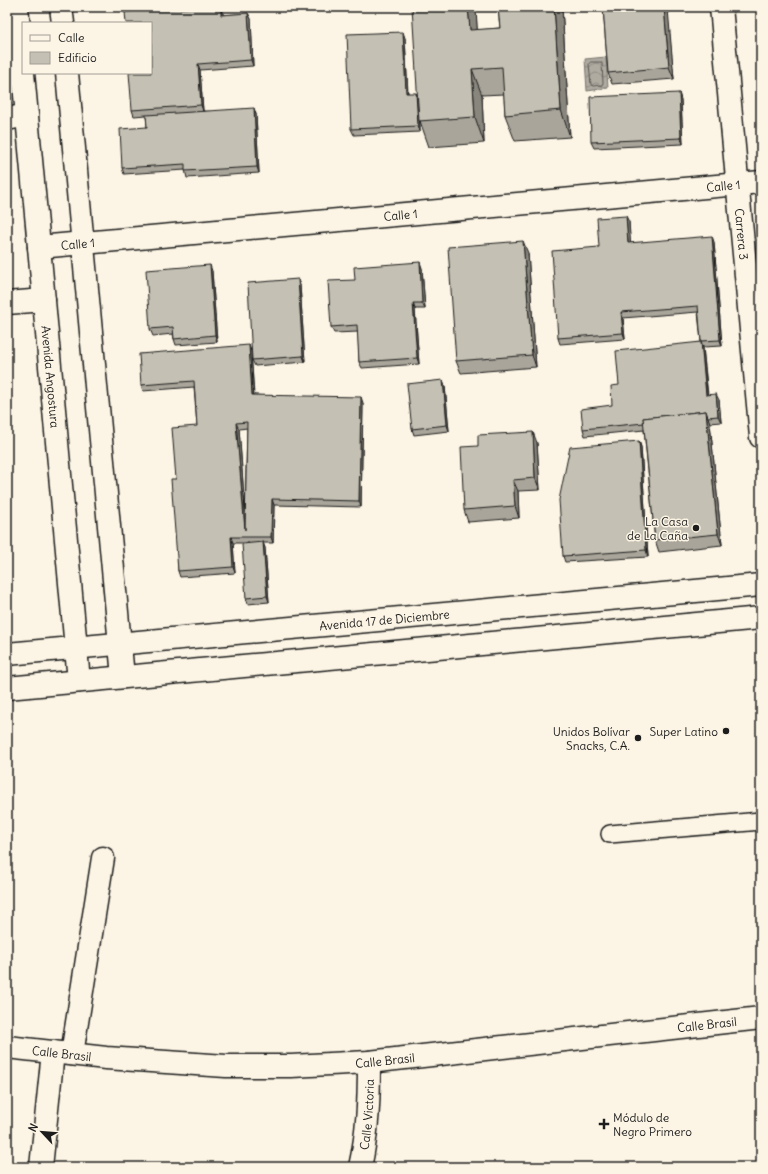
<svg xmlns="http://www.w3.org/2000/svg" width="768" height="1174" font-family="Delius,sans-serif">
<style>
.water{fill:url(#water-waves);stroke:#75726c}
.lines{fill:none;stroke-linecap:round;stroke-linejoin:round}
.shore{stroke:#575551;stroke-width:1}
.service-casing{stroke:#1c1c1c;stroke-width:20}
.minor-casing{stroke:#1c1c1c;stroke-width:25}
.tertiary-casing{stroke:#1c1c1c;stroke-width:25}
.service{stroke:#fcf5e5;stroke-width:17}
.minor{stroke:#fcf5e5;stroke-width:22}
.tertiary{stroke:#fcf5e5;stroke-width:22}
.wall{fill:#a9a59a;stroke:#1c1c1c;fill-rule:evenodd}
.shaded-wall{fill:#89867d;stroke:#1c1c1c}
.building{fill:#c4c0b3;stroke:#1c1c1c;fill-rule:evenodd}
.poi-dot{fill:#1c1c1c;stroke:#fcf5e5;stroke-width:1.5}
.labels{text-anchor:middle;dominant-baseline:central;stroke-width:3;stroke-linejoin:round;paint-order:stroke}
.street-label{font-size:12px;fill:#1c1c1c;stroke:#fcf5e5}
.poi-label{font-size:12px;fill:#1c1c1c;stroke:#fcf5e5;text-anchor:end}
</style>
<defs>
<pattern id="water-waves" width="16" height="10" patternUnits="userSpaceOnUse"><rect width="16" height="10" fill="#b0aba1"/><path d="M0 5q4-4 8 0t8 0" fill="none" stroke="#8e8a82"/></pattern>
</defs>
<rect width="100%" height="100%" fill="#fcf5e5"/>
<filter id="ink" filterUnits="userSpaceOnUse"><feTurbulence type="fractalNoise" baseFrequency=".025" numOctaves="2"/><feDisplacementMap in="SourceGraphic" scale="8" xChannelSelector="R" yChannelSelector="G"/><feConvolveMatrix kernelMatrix="1 2 1 2 8 2 1 2 1" color-interpolation-filters="sRGB"/></filter>
<g filter="url(#ink)">
<!-- water -->
<path class="water" d="M 606,57 L 608,88 L 587,91 L 585,59 Z"/>
<g class="lines">
<!-- shore -->
<path class="shore" d="M 591,62 L 600,62 L 602,63 L 603,83 L 602,85 L 593,86 L 591,85 L 589,64 Z"/>
<defs>
<path id="service" d="M 610,834 L 761,821"/>
<g id="minor">
<path d="M 17,7 L 23,72"/>
<path d="M 61,7 L 63,23"/>
<path id="s1" d="M 721,7 L 761,437"/>
<path id="s2" d="M 23,73 L 79,681"/>
<path d="M 67,73 L 123,677"/>
<path d="M 7,119 L 27,115"/>
<path id="s3" d="M 39,247 L 761,182"/>
<path d="M 7,303 L 44,300"/>
<path id="s4" d="M 7,1047 L 106,1058 L 226,1066 L 291,1066 L 369,1062 L 761,1018"/>
<path d="M 72,1054 L 103,858"/>
<path d="M 41,1167 L 53,1052"/>
<path id="s5" d="M 360,1167 C 368,1132 369,1098 369,1062"/>
</g>
<g id="tertiary">
<path id="s6" d="M 7,654 L 761,585"/>
<path d="M 7,688 L 761,618"/>
</g>
</defs>
<!-- service casing -->
<use href="#service" class="service-casing"/>
<!-- minor casing -->
<use href="#minor" class="minor-casing"/>
<!-- tertiary casing -->
<use href="#tertiary" class="tertiary-casing"/>
<!-- service -->
<use href="#service" class="service"/>
<!-- minor -->
<use href="#minor" class="minor"/>
<!-- tertiary -->
<use href="#tertiary" class="tertiary"/>
</g>
<!-- wall -->
<g class="wall">
<path d="M 122,7 L 195,7 L 123,12 Z"/>
<path d="M 498,7 L 562,7 L 570,137 L 515,141 L 505,115 L 504,94 L 482,95 L 484,143 L 429,147 L 420,121 L 420,132 L 354,135 L 351,129 L 405,38 L 408,93 L 418,97 L 476,9 L 477,30 L 500,28 Z"/>
<path d="M 603,7 L 667,7 L 674,79 L 612,84 L 608,73 Z"/>
<path d="M 223,12 L 223,15 L 248,13 L 251,19 L 253,66 L 200,70 L 203,111 L 256,114 L 259,173 L 187,178 L 185,170 L 124,174 L 122,168 L 147,127 L 146,115 L 134,116 L 132,110 Z"/>
<path d="M 679,93 L 681,100 L 683,144 L 594,148 L 591,142 Z"/>
<path d="M 629,222 L 630,243 L 714,242 L 722,346 L 703,347 L 708,395 L 719,400 L 721,422 L 710,423 L 722,545 L 659,552 L 655,540 L 644,430 L 585,436 L 583,429 L 612,405 L 619,385 L 701,342 L 698,312 L 623,318 L 625,339 L 560,344 L 558,338 L 599,247 Z"/>
<path d="M 528,253 L 536,367 L 461,373 L 456,361 Z"/>
<path d="M 422,268 L 425,309 L 415,309 L 419,364 L 362,368 L 359,362 L 358,332 L 334,333 L 331,327 L 355,280 Z"/>
<path d="M 212,271 L 217,342 L 176,345 L 174,339 L 173,334 L 153,336 L 150,329 Z"/>
<path d="M 300,285 L 305,362 L 255,366 L 252,360 Z"/>
<path d="M 251,351 L 254,395 L 363,403 L 361,507 L 274,505 L 273,543 L 263,543 L 265,548 L 269,602 L 248,604 L 246,598 L 249,543 L 233,543 L 235,573 L 180,577 L 178,571 L 176,479 L 197,426 L 194,387 L 143,391 L 141,385 ZM 247,428 L 245,513 L 239,429 Z"/>
<path d="M 443,380 L 445,386 L 449,431 L 414,435 L 412,429 Z"/>
<path d="M 639,441 L 641,447 L 648,557 L 565,562 L 563,556 Z"/>
<path d="M 537,443 L 540,490 L 518,491 L 519,518 L 468,522 L 464,510 Z"/>
</g>
<!-- shaded-wall -->
<g class="shaded-wall">
<path d="M 221,7 L 223,12 L 223,21 L 221,15 Z"/>
<path d="M 468,7 L 475,7 L 476,9 L 479,57 L 470,30 Z"/>
<path d="M 554,7 L 562,7 L 570,137 L 561,110 Z"/>
<path d="M 664,7 L 667,7 L 668,9 L 674,79 L 669,67 Z"/>
<path d="M 248,13 L 251,19 L 253,66 L 251,60 Z"/>
<path d="M 403,32 L 405,38 L 408,99 L 406,93 Z"/>
<path d="M 198,64 L 200,70 L 203,111 L 201,105 Z"/>
<path d="M 472,69 L 482,95 L 484,143 L 475,117 Z"/>
<path d="M 416,93 L 419,99 L 420,132 L 418,126 Z"/>
<path d="M 679,93 L 681,100 L 683,144 L 681,138 Z"/>
<path d="M 254,108 L 256,114 L 259,173 L 257,167 Z"/>
<path d="M 626,216 L 629,222 L 631,249 L 628,243 Z"/>
<path d="M 712,236 L 714,242 L 722,346 L 720,340 Z"/>
<path d="M 523,241 L 528,253 L 536,367 L 532,355 Z"/>
<path d="M 420,262 L 422,268 L 425,309 L 422,303 Z"/>
<path d="M 210,265 L 212,271 L 217,342 L 215,335 Z"/>
<path d="M 298,279 L 300,285 L 305,362 L 303,356 Z"/>
<path d="M 413,303 L 415,309 L 419,364 L 417,358 Z"/>
<path d="M 621,312 L 623,318 L 625,339 L 623,333 Z"/>
<path d="M 701,342 L 703,348 L 708,401 L 706,395 Z"/>
<path d="M 249,345 L 251,351 L 254,401 L 252,395 Z"/>
<path d="M 443,380 L 445,386 L 449,431 L 447,425 Z"/>
<path d="M 716,394 L 719,400 L 721,422 L 718,416 Z"/>
<path d="M 361,397 L 363,403 L 361,507 L 359,501 Z"/>
<path d="M 706,411 L 710,423 L 722,545 L 718,534 Z"/>
<path d="M 236,423 L 239,429 L 247,536 L 245,530 Z"/>
<path d="M 533,432 L 537,443 L 540,490 L 535,478 Z"/>
<path d="M 639,441 L 641,447 L 648,557 L 646,550 Z"/>
<path d="M 513,480 L 518,491 L 519,518 L 515,506 Z"/>
<path d="M 272,499 L 274,505 L 273,543 L 271,537 Z"/>
<path d="M 231,537 L 233,543 L 235,573 L 233,567 Z"/>
<path d="M 263,542 L 265,548 L 269,602 L 267,596 Z"/>
</g>
<!-- building -->
<g class="building">
<path d="M 199,7 L 221,7 L 221,15 L 248,13 L 251,60 L 198,64 L 201,105 L 132,110 L 129,73 L 151,73 L 151,23 L 126,23 L 125,12 Z"/>
<path d="M 412,7 L 468,7 L 470,30 L 500,28 L 498,7 L 554,7 L 561,110 L 505,115 L 502,67 L 472,69 L 475,117 L 419,121 Z"/>
<path d="M 603,7 L 664,7 L 669,67 L 608,73 Z"/>
<path d="M 403,32 L 406,93 L 416,93 L 418,126 L 351,129 L 347,34 Z"/>
<path d="M 679,93 L 681,138 L 591,142 L 590,97 Z"/>
<path d="M 254,108 L 257,167 L 185,171 L 185,164 L 122,168 L 120,129 L 147,127 L 146,115 Z"/>
<path d="M 626,216 L 628,243 L 712,236 L 720,340 L 701,341 L 698,306 L 621,312 L 623,333 L 558,338 L 552,251 L 599,247 L 597,218 Z"/>
<path d="M 523,241 L 532,355 L 456,361 L 448,247 Z"/>
<path d="M 420,262 L 422,303 L 413,303 L 417,358 L 359,362 L 357,325 L 331,327 L 328,281 L 355,280 L 354,267 Z"/>
<path d="M 210,265 L 215,335 L 174,339 L 173,327 L 150,329 L 146,270 Z"/>
<path d="M 298,279 L 303,356 L 252,360 L 248,283 Z"/>
<path d="M 701,342 L 706,395 L 716,394 L 718,416 L 708,417 L 706,411 L 643,418 L 644,423 L 583,429 L 581,409 L 612,405 L 611,386 L 619,385 L 616,351 Z"/>
<path d="M 249,345 L 252,395 L 361,397 L 359,501 L 272,499 L 271,537 L 231,537 L 233,567 L 178,571 L 171,479 L 176,479 L 172,428 L 197,426 L 194,381 L 141,385 L 139,354 ZM 247,422 L 245,530 L 236,423 Z"/>
<path d="M 443,380 L 447,425 L 412,429 L 407,384 Z"/>
<path d="M 706,411 L 718,534 L 655,540 L 643,418 Z"/>
<path d="M 533,432 L 535,478 L 513,480 L 515,506 L 464,510 L 461,447 L 478,446 L 478,435 Z"/>
<path d="M 639,441 L 646,550 L 563,556 L 559,500 L 570,447 Z"/>
<path d="M 263,542 L 267,596 L 246,598 L 242,544 Z"/>
</g>
</g>
<!-- markers -->
<g class="poi-dot">
<circle cx="696" cy="528" r="4"/>
<circle cx="726" cy="731" r="4"/>
<circle cx="638" cy="738" r="4"/>
<path d="M602 1118h4v4h4v4h-4v4h-4v-4h-4v-4h4z"/>
</g>
<g class="labels">
<!-- street labels -->
<g class="street-label">
<text stroke="none"><textPath href="#s3" startOffset="687">Calle 1</textPath></text>
<text stroke="none"><textPath href="#s3" startOffset="363">Calle 1</textPath></text>
<text stroke="none"><textPath href="#s1" startOffset="228">Carrera 3</textPath></text>
<text stroke="none"><textPath href="#s3" startOffset="39">Calle 1</textPath></text>
<text stroke="none"><textPath href="#s2" startOffset="305">Avenida Angostura</textPath></text>
<text stroke="none"><textPath href="#s6" startOffset="379">Avenida 17 de Diciembre</textPath></text>
<text stroke="none"><textPath href="#s4" startOffset="703">Calle Brasil</textPath></text>
<text stroke="none"><textPath href="#s4" startOffset="55">Calle Brasil</textPath></text>
<text stroke="none"><textPath href="#s4" startOffset="379">Calle Brasil</textPath></text>
<text stroke="none"><textPath href="#s5" startOffset="53">Calle Victoria</textPath></text>
</g>
<!-- poi labels -->
<g class="poi-label">
<text x="688" y="521">La Casa<tspan x="688" dy="14">de La Caña</tspan></text>
<text x="630" y="731">Unidos Bolívar<tspan x="630" dy="14">Snacks, C.A.</tspan></text>
<text x="718" y="731">Super Latino</text>
<text x="613" y="1117" text-anchor="start">Módulo de<tspan x="613" dy="14">Negro Primero</tspan></text>
</g>
</g>
<!-- margin -->
<rect width="768" height="1174" fill="none" stroke="#fcf5e5" stroke-width="24"/>
<rect x="12" y="12" width="744" height="1150" fill="none" stroke="#1c1c1c" stroke-width="1.5" filter="url(#ink)"/>
<!-- legend -->
<rect x="22" y="22" width="130" height="52" fill="#fcf5e5" stroke="#a29e95"/>
<rect x="30" y="35" width="20" height="6" fill="#fcf5e5" stroke="#a29e95"/>
<text x="58" y="42" font-size="12" fill="#1c1c1c">Calle</text>
<rect x="30" y="52" width="20" height="12" fill="#c4c0b3" stroke="#a29e95"/>
<text x="58" y="62" font-size="12" fill="#1c1c1c">Edificio</text>
<!-- north arrow -->
<g transform="translate(42 1132) rotate(296)" stroke="#fcf5e5" stroke-width="3" paint-order="stroke">
<path d="M0-3L7 15L0 10L-7 15Z" fill="#1c1c1c"/>
<text y="-6" font-size="11" font-weight="bold" text-anchor="middle" fill="#1c1c1c">N</text>
</g>
</svg>
